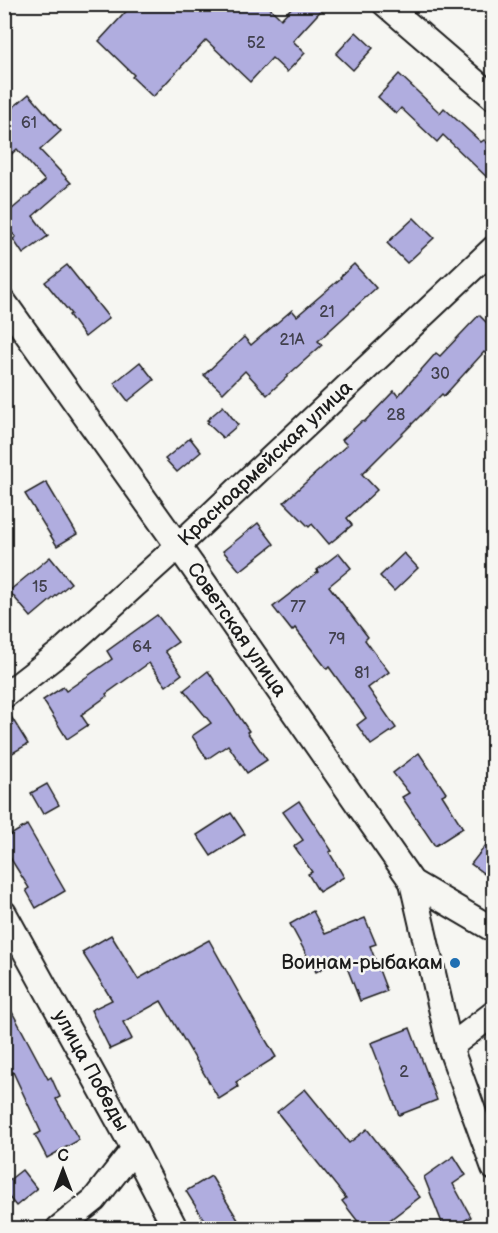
<svg xmlns="http://www.w3.org/2000/svg" width="498" height="1233" font-family="'Balsamiq Sans',sans-serif">
<style>
.building{fill:#b0addf;stroke:#1c1c1c;stroke-width:1.5}
.lines{fill:none;stroke-linecap:round;stroke-linejoin:round}
.minor-casing{stroke:#1c1c1c;stroke-width:28}
.minor{stroke:#f6f6f2;stroke-width:24}
.poi-dot{fill:#1f6fb2;stroke:#f6f6f2;stroke-width:2}
.labels{text-anchor:middle;dominant-baseline:central;stroke-width:5;stroke-linejoin:round;paint-order:stroke}
.number-label{font-size:16px;fill:#41404d}
.street-label{font-size:20px;fill:#1c1c1c;stroke:#f6f6f2}
.poi-label{font-size:20px;fill:#1c1c1c;stroke:#f6f6f2;text-anchor:end}
</style>
<rect width="100%" height="100%" fill="#f6f6f2"/>
<filter id="ink" filterUnits="userSpaceOnUse"><feTurbulence type="fractalNoise" baseFrequency=".0167" numOctaves="2"/><feDisplacementMap in="SourceGraphic" scale="12" xChannelSelector="R" yChannelSelector="G"/><feConvolveMatrix kernelMatrix="1 2 1 2 8 2 1 2 1" color-interpolation-filters="sRGB"/></filter>
<g filter="url(#ink)">
<!-- building -->
<g class="building">
<path d="M 133,4 L 266,4 L 281,19 L 295,4 L 327,4 L 293,41 L 305,53 L 287,72 L 272,58 L 250,82 L 206,40 L 153,97 L 132,77 L 134,75 L 99,41 Z"/>
<path d="M 356,32 L 373,48 L 353,70 L 336,54 Z"/>
<path d="M 399,74 L 440,113 L 444,108 L 481,142 L 484,140 L 494,149 L 494,184 L 443,135 L 437,142 L 401,108 L 396,114 L 378,97 Z"/>
<path d="M 29,94 L 61,131 L 40,150 L 71,183 L 33,216 L 48,236 L 23,254 L 13,239 L 16,237 L 4,225 L 4,216 L 45,181 L 17,149 L 4,161 L 4,115 Z"/>
<path d="M 414,218 L 434,238 L 407,263 L 387,243 Z"/>
<path d="M 354,264 L 376,288 L 318,341 L 322,345 L 287,376 L 287,377 L 267,395 L 245,371 L 223,393 L 204,375 L 244,337 L 251,345 L 292,310 L 297,316 L 341,278 L 340,277 Z"/>
<path d="M 67,265 L 109,318 L 85,337 L 69,315 L 71,314 L 45,282 Z"/>
<path d="M 479,315 L 494,330 L 494,361 L 484,352 L 444,396 L 442,394 L 362,474 L 377,490 L 347,518 L 352,525 L 329,544 L 312,524 L 309,527 L 284,502 L 347,445 L 342,440 L 362,421 L 364,422 L 394,391 L 398,396 L 436,353 L 440,356 Z"/>
<path d="M 140,362 L 154,380 L 128,401 L 114,383 Z"/>
<path d="M 223,406 L 238,425 L 223,438 L 207,423 L 209,421 L 207,420 Z"/>
<path d="M 190,438 L 201,452 L 177,472 L 165,459 Z"/>
<path d="M 46,482 L 77,534 L 57,546 L 25,494 Z"/>
<path d="M 258,523 L 274,544 L 240,571 L 223,551 Z"/>
<path d="M 339,553 L 351,568 L 329,586 L 368,637 L 365,640 L 389,672 L 368,688 L 396,728 L 371,745 L 357,725 L 366,718 L 329,667 L 327,669 L 295,628 L 292,631 L 273,607 L 318,572 L 317,570 Z"/>
<path d="M 404,553 L 418,568 L 394,591 L 380,576 Z"/>
<path d="M 50,557 L 71,583 L 31,617 L 9,591 Z"/>
<path d="M 157,615 L 178,642 L 165,651 L 182,674 L 166,686 L 149,663 L 106,694 L 107,696 L 81,715 L 88,725 L 67,739 L 43,700 L 63,687 L 66,691 L 112,659 L 107,651 Z"/>
<path d="M 208,671 L 249,731 L 247,732 L 267,760 L 247,773 L 228,745 L 207,759 L 192,736 L 211,723 L 184,690 Z"/>
<path d="M 4,710 L 7,710 L 28,744 L 4,758 Z"/>
<path d="M 419,753 L 446,793 L 442,795 L 463,828 L 435,846 L 402,797 L 409,793 L 393,773 Z"/>
<path d="M 47,784 L 59,805 L 43,814 L 31,793 Z"/>
<path d="M 299,801 L 332,851 L 329,852 L 344,877 L 319,892 L 308,874 L 312,872 L 294,846 L 303,840 L 283,812 Z"/>
<path d="M 231,813 L 245,834 L 211,856 L 197,835 Z"/>
<path d="M 27,825 L 65,891 L 36,908 L 26,890 L 29,888 L 4,848 L 4,839 Z"/>
<path d="M 494,835 L 494,881 L 471,864 Z"/>
<path d="M 313,911 L 325,934 L 365,918 L 376,944 L 370,946 L 387,991 L 360,1001 L 343,957 L 316,972 L 290,924 Z"/>
<path d="M 111,935 L 138,979 L 209,940 L 255,1022 L 276,1057 L 236,1082 L 238,1087 L 219,1099 L 161,1001 L 123,1022 L 132,1039 L 110,1049 L 91,1010 L 112,1000 L 82,952 Z"/>
<path d="M 4,997 L 48,1079 L 51,1077 L 60,1097 L 56,1099 L 79,1140 L 47,1158 L 35,1135 L 41,1132 L 13,1072 L 4,1077 Z"/>
<path d="M 410,1028 L 437,1100 L 399,1115 L 371,1043 Z"/>
<path d="M 305,1089 L 349,1143 L 367,1129 L 420,1197 L 379,1228 L 363,1228 L 342,1201 L 346,1198 L 277,1112 Z"/>
<path d="M 454,1156 L 466,1175 L 453,1184 L 471,1217 L 451,1228 L 444,1228 L 424,1177 Z"/>
<path d="M 22,1170 L 37,1189 L 16,1206 L 4,1191 L 4,1184 Z"/>
<path d="M 211,1176 L 243,1228 L 209,1228 L 186,1191 Z"/>
</g>
<g class="lines">
<defs>
<g id="minor">
<path d="M 385,4 L 494,98"/>
<path id="s1" d="M 4,302 L 193,567 L 412,882 L 494,930"/>
<path id="s2" d="M 4,696 L 62,651 L 178,546 L 494,248"/>
<path d="M 412,882 L 450,1047 L 494,1168"/>
<path id="s3" d="M 4,913 L 134,1149 L 175,1228"/>
<path d="M 450,1047 L 494,1013"/>
<path d="M 59,1228 L 94,1200 L 134,1149"/>
</g>
</defs>
<!-- minor casing -->
<use href="#minor" class="minor-casing"/>
<!-- minor -->
<use href="#minor" class="minor"/>
</g>
</g>
<!-- markers -->
<circle class="poi-dot" cx="455" cy="963" r="6"/>
<g class="labels">
<!-- number labels -->
<g class="number-label">
<text x="256" y="43">52</text>
<text x="29" y="123">61</text>
<text x="327" y="312">21</text>
<text x="292" y="340">21А</text>
<text x="440" y="374">30</text>
<text x="396" y="415">28</text>
<text x="40" y="587">15</text>
<text x="298" y="607">77</text>
<text x="337" y="639">79</text>
<text x="142" y="647">64</text>
<text x="362" y="673">81</text>
<text x="404" y="1072">2</text>
</g>
<!-- street labels -->
<g class="street-label">
<text stroke="none"><textPath href="#s2" startOffset="350">Красноармейская улица</textPath></text>
<text stroke="none"><textPath href="#s1" startOffset="402">Советская улица</textPath></text>
<text stroke="none"><textPath href="#s3" startOffset="180">улица Победы</textPath></text>
</g>
<!-- poi labels -->
<g class="poi-label">
<text x="443" y="963">Воинам-рыбакам</text>
</g>
</g>
<!-- margin -->
<rect width="498" height="1233" fill="none" stroke="#f6f6f2" stroke-width="24"/>
<rect x="12" y="12" width="474" height="1209" fill="none" stroke="#1c1c1c" stroke-width="2" filter="url(#ink)"/>
<!-- north arrow -->
<g transform="translate(63 1170)" stroke="#f6f6f2" stroke-width="4.5" paint-order="stroke">
<path d="M0-4.5L10 22L0 15L-10 22Z" fill="#1c1c1c"/>
<text y="-9" font-size="16" font-weight="bold" text-anchor="middle" fill="#1c1c1c">С</text>
</g>
</svg>
